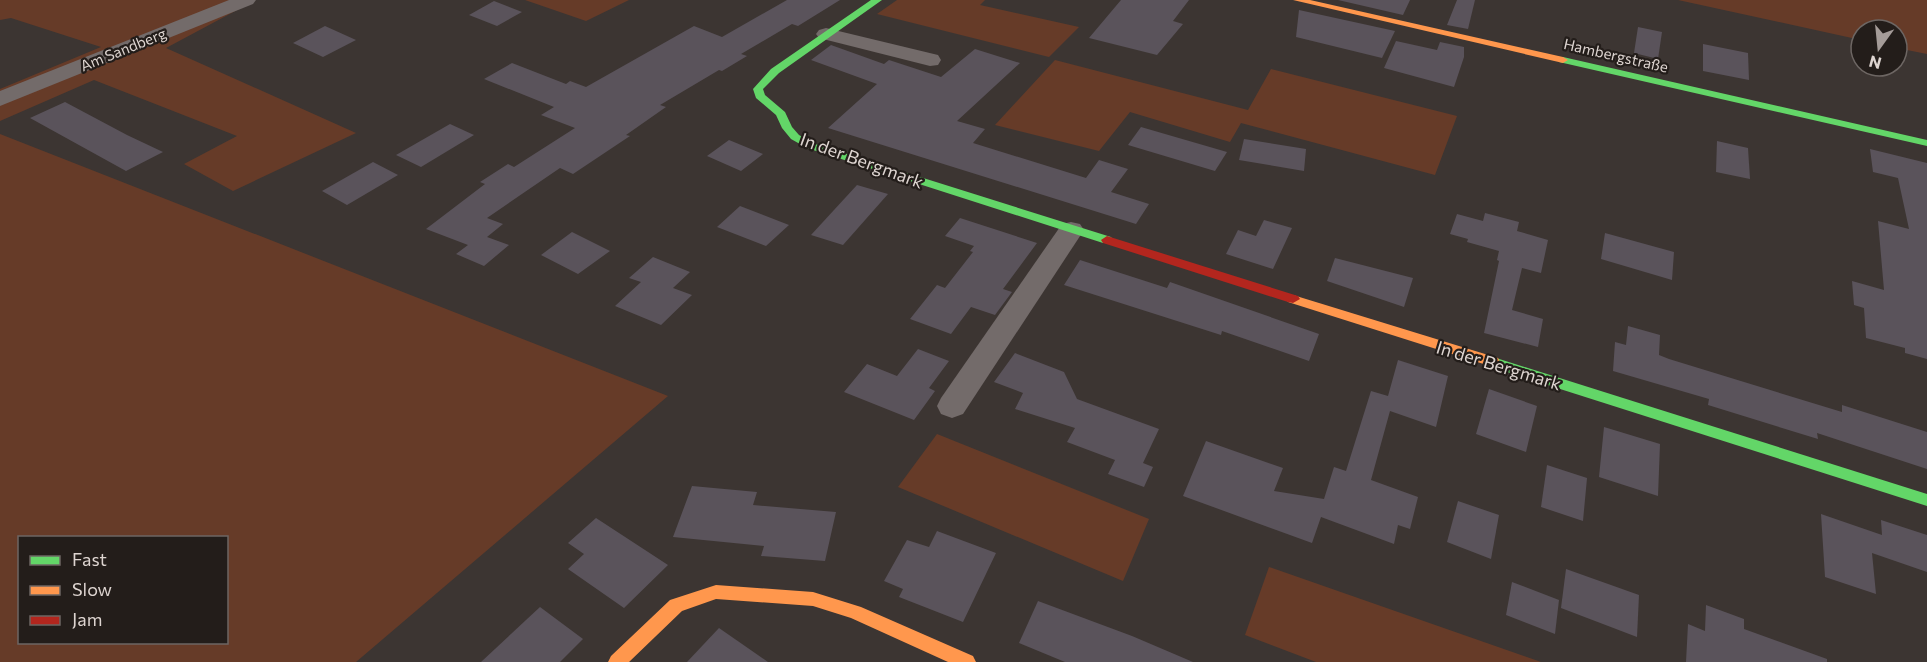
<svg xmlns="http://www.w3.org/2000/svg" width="1927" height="662" font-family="Commissioner,sans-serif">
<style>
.green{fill:#663b28;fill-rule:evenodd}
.building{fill:#5a535b}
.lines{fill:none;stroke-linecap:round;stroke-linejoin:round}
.street{fill:#736b6a;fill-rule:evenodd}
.fast{fill:#63d668;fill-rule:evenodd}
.slow{fill:#ff974d;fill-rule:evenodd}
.jam{fill:#b3261e;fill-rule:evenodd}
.labels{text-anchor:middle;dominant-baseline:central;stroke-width:4.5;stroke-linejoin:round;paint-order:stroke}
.far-street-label{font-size:15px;fill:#ddd4d0;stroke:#231d1a}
.street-label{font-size:18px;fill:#ddd4d0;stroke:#231d1a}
</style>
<rect width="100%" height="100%" fill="#3c3532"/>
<!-- green -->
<g class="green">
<path d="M 0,0 L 245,0 L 239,9 L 166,48 L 356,133 L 233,191 L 184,164 L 237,136 L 94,80 L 0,121 L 0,89 L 101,47 L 11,18 L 0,20 Z"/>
<path d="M 525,0 L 629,0 L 586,21 Z"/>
<path d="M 897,0 L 985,0 L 980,5 L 1079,27 L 1049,57 L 877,14 Z"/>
<path d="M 1678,0 L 1927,0 L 1927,54 L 1897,48 L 1897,30 L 1861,30 L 1861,40 Z"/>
<path d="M 1055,60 L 1248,110 L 1271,69 L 1457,116 L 1435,175 L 1241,123 L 1230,142 L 1130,112 L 1099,151 L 995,125 Z"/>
<path d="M 0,134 L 668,396 L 356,662 L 0,662 ZM 20,538 L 226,538 L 226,642 L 20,642 Z"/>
<path d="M 937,434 L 1149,519 L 1123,581 L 898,487 Z"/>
<path d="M 1269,567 L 1541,662 L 1316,662 L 1245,635 Z"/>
</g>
<!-- building -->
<g class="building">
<path d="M 787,0 L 840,0 L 798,26 L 792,24 L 741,54 L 747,56 L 722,71 L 719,70 L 660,105 L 666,107 L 626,135 L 630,136 L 573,174 L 560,168 L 487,218 L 503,224 L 487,237 L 509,245 L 484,266 L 456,254 L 468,245 L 426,229 L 485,184 L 480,182 L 508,164 L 514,167 L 575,128 L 541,115 L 554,107 L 484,79 L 512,63 L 566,84 L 570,81 L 586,87 L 694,26 L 722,37 Z"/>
<path d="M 1121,0 L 1189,0 L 1173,21 L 1183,24 L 1157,55 L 1089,38 Z"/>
<path d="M 1338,0 L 1410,0 L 1403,15 Z"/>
<path d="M 1457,0 L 1475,0 L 1468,29 L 1447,25 Z"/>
<path d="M 494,1 L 522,12 L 497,26 L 469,15 Z"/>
<path d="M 1299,10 L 1395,31 L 1382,58 L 1296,37 Z"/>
<path d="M 325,26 L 356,40 L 323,57 L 293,43 Z"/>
<path d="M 1638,27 L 1662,32 L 1658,59 L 1634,53 Z"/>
<path d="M 1396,41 L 1437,50 L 1440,42 L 1464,47 L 1464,57 L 1454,87 L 1384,68 Z"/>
<path d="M 1703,44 L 1748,53 L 1749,80 L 1703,71 Z"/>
<path d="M 831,45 L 884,64 L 889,60 L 941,77 L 975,49 L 1020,63 L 957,121 L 985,129 L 973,143 L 1086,178 L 1099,160 L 1128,169 L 1111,192 L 1149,204 L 1136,224 L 828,128 L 877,84 L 811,60 Z"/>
<path d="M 65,102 L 127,135 L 163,152 L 126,171 L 30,118 Z"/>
<path d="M 450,124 L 474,135 L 421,167 L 396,155 Z"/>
<path d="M 1141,127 L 1227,152 L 1215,171 L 1128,145 Z"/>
<path d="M 1244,139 L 1306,149 L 1304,171 L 1239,160 Z"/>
<path d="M 729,140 L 763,154 L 741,171 L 707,156 Z"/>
<path d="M 1717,141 L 1748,148 L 1750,179 L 1716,172 Z"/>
<path d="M 1870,149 L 1927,163 L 1927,359 L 1905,353 L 1905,348 L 1866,338 L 1864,308 L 1854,305 L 1852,281 L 1884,290 L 1878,221 L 1909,229 L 1898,178 L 1873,172 Z"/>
<path d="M 373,162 L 398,175 L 347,205 L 322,191 Z"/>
<path d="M 857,185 L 888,194 L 843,245 L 811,235 Z"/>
<path d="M 740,206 L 789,225 L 766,246 L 717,227 Z"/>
<path d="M 1485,213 L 1519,222 L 1517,231 L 1548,240 L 1541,273 L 1522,268 L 1512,310 L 1543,319 L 1538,347 L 1484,333 L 1499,261 L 1497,260 L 1499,251 L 1467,242 L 1468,239 L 1450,234 L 1457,214 L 1483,221 Z"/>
<path d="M 960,218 L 1037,243 L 1003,289 L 1012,292 L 995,315 L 971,307 L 951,334 L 910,319 L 937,285 L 945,288 L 973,252 L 970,251 L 974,246 L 945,236 Z"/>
<path d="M 1264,220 L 1292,228 L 1273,269 L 1226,254 L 1238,230 L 1256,236 Z"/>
<path d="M 572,232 L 610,251 L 578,274 L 541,255 Z"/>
<path d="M 1605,233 L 1674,252 L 1672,280 L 1601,259 Z"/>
<path d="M 653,257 L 690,272 L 673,288 L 692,295 L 661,325 L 615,306 L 641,282 L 629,278 Z"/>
<path d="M 1335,258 L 1413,278 L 1404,307 L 1327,281 Z"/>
<path d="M 1080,260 L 1167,288 L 1170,282 L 1319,334 L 1309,361 L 1222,331 L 1221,335 L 1064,285 Z"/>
<path d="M 1628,326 L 1660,335 L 1659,355 L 1669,359 L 1842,412 L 1842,405 L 1927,432 L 1927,469 L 1817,433 L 1818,439 L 1708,405 L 1709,399 L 1613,371 L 1615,342 L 1626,345 Z"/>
<path d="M 918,349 L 949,361 L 929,388 L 935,391 L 914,420 L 844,392 L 867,364 L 897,376 Z"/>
<path d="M 1015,353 L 1064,372 L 1077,399 L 1159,429 L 1143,463 L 1153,467 L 1144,487 L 1108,474 L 1115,460 L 1067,442 L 1075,428 L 1015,409 L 1023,393 L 994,382 Z"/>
<path d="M 1398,360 L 1448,376 L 1436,427 L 1390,411 L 1371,480 L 1418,497 L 1410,529 L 1398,525 L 1394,544 L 1321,517 L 1312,543 L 1183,496 L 1206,441 L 1283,468 L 1274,491 L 1324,499 L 1334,467 L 1346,471 L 1371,391 L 1388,396 Z"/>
<path d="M 1489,389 L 1537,406 L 1526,452 L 1476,434 Z"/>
<path d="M 1604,427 L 1660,444 L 1658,496 L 1599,477 Z"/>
<path d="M 1547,465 L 1587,478 L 1583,521 L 1541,507 Z"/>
<path d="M 692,486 L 757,492 L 753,505 L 836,512 L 825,561 L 761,556 L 764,546 L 673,537 Z"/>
<path d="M 1458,501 L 1499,515 L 1491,559 L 1447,542 Z"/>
<path d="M 1821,514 L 1882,535 L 1881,520 L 1927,535 L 1927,572 L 1872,553 L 1876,594 L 1825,577 Z"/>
<path d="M 596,518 L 668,565 L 624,608 L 568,569 L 584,554 L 568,543 Z"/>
<path d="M 937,531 L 996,553 L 963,622 L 899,597 L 903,589 L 884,581 L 907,540 L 929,547 Z"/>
<path d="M 1566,569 L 1639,595 L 1637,637 L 1561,608 Z"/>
<path d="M 1512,582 L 1559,600 L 1555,634 L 1506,615 Z"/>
<path d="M 1038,601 L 1132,636 L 1193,662 L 1065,662 L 1019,643 Z"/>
<path d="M 1706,605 L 1744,619 L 1744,629 L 1827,659 L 1827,662 L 1686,662 L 1688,624 L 1705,631 Z"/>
<path d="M 540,607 L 583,639 L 560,662 L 481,662 Z"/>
<path d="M 719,628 L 768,662 L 687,662 Z"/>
</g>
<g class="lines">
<!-- street -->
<g class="street">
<path d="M 229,0 L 256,0 L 253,4 L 0,106 L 0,91 Z"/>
<path d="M 826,28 L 938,55 L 941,60 L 938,65 L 930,66 L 819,38 L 816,34 L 819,30 Z"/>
<path d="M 1071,222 L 1080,224 L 1084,230 L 963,414 L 952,418 L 941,414 L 937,406 L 941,398 L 1062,224 Z"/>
</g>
<!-- fast -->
<g class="fast">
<path d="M 871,0 L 882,0 L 779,73 L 763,89 L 765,95 L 785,112 L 792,127 L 799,135 L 815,144 L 1111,237 L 1113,240 L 1111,243 L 1103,243 L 807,148 L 791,139 L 782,128 L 776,115 L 756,98 L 753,89 L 771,69 Z"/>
<path d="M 1563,57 L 1927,140 L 1927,146 L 1559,62 L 1559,58 Z"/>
<path d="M 1493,357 L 1927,494 L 1927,506 L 1488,366 L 1486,362 L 1488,358 Z"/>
</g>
<!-- slow -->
<g class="slow">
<path d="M 1293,0 L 1310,0 L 1563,57 L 1568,60 L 1563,63 Z"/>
<path d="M 1293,295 L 1498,358 L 1500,362 L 1498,366 L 1493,367 L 1288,302 L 1286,299 L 1288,296 Z"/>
<path d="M 716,585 L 813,592 L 861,607 L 973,656 L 976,662 L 948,662 L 851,618 L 813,606 L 716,599 L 682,611 L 629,662 L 608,662 L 611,656 L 670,600 Z"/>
</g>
<!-- jam -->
<path class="jam" d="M 1107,236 L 1298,296 L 1300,299 L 1293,303 L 1288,302 L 1103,243 L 1101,240 Z"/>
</g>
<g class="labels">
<!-- far-street labels -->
<g class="far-street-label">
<text transform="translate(123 49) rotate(-22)">Am Sandberg</text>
<text transform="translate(1616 55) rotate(13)">Hambergstraße</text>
</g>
<!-- street labels -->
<g class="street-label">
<text transform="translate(862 160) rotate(20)">In der Bergmark</text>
<text transform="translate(1499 365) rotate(17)">In der Bergmark</text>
</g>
</g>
<!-- legend -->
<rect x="18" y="536" width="210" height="108" fill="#231d1a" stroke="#6d6663" stroke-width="1.5"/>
<rect x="30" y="556" width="30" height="9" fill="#63d668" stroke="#6d6663" stroke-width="1.5"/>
<text x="72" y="566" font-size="18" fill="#ddd4d0">Fast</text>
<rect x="30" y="586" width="30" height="9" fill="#ff974d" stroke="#6d6663" stroke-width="1.5"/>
<text x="72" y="596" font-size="18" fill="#ddd4d0">Slow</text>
<rect x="30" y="616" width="30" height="9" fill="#b3261e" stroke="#6d6663" stroke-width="1.5"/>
<text x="72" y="626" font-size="18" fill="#ddd4d0">Jam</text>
<!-- north arrow -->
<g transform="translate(1879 48) rotate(195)"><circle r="28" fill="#231d1a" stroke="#6d6663" stroke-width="1.5"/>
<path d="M0-4.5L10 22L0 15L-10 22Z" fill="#a59c99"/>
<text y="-9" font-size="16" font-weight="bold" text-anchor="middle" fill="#ddd4d0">N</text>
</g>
</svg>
